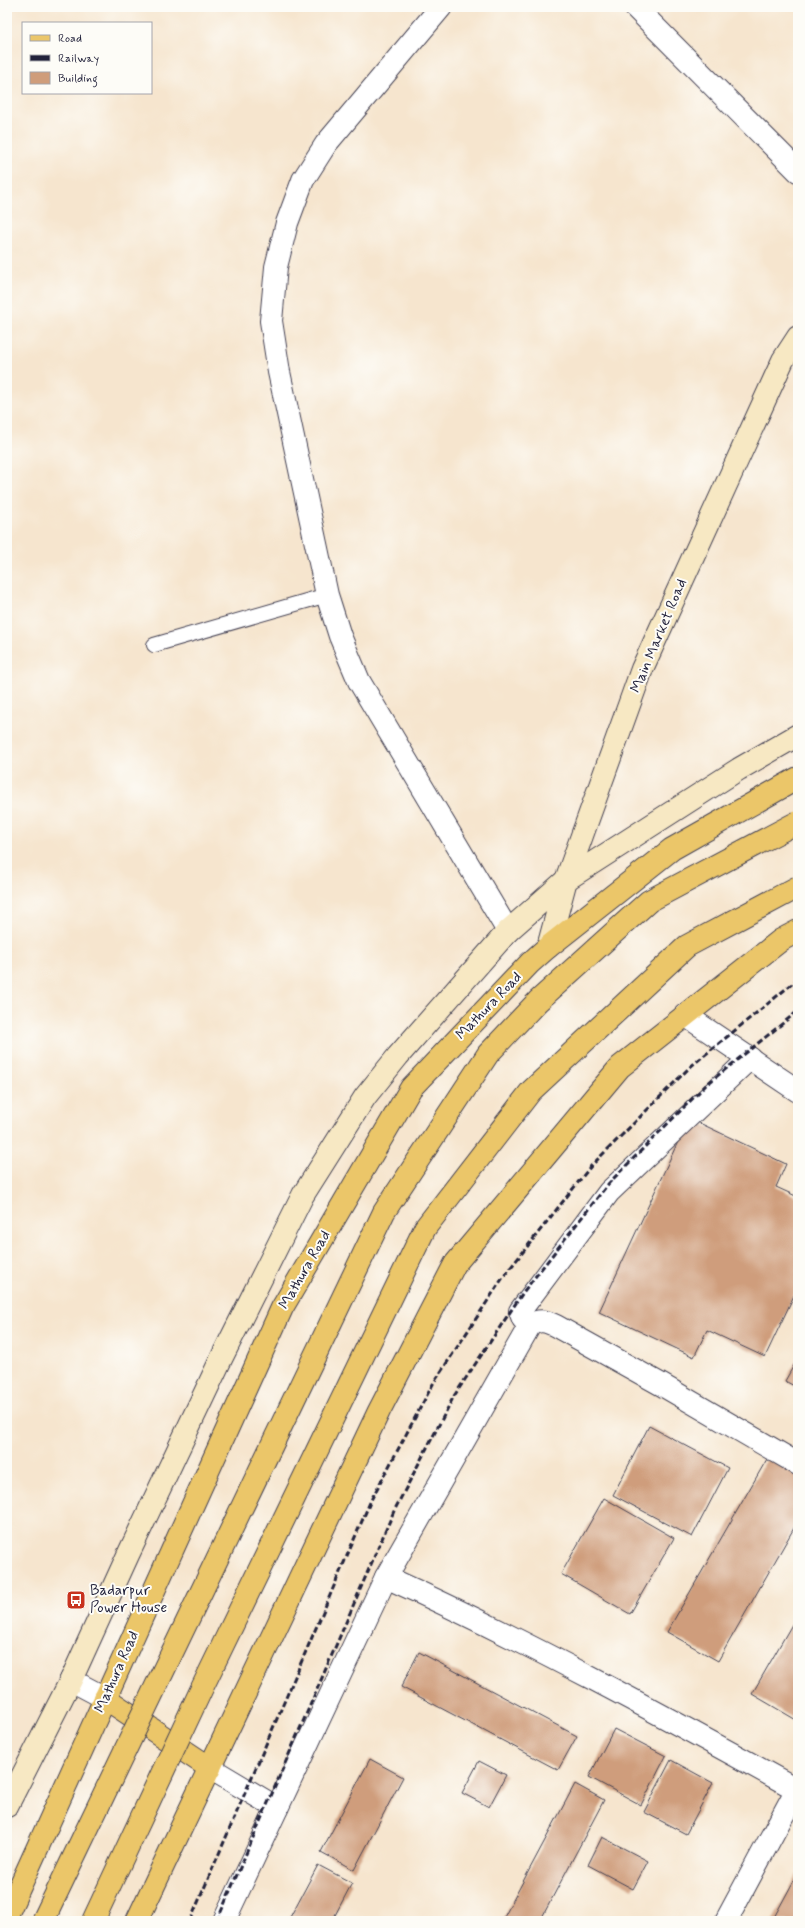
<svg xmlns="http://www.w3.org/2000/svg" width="805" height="1928" font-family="Mynerve,sans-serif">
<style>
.building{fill:#cf9d7b}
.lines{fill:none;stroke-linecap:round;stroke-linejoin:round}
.lane-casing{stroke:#423f51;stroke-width:16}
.street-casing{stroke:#423f51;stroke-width:24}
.secondary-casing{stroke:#423f51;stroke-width:24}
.primary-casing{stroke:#423f51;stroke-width:24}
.lane{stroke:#fff;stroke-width:14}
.street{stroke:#fff;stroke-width:22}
.secondary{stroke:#f7e8c3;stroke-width:22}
.primary{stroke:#ebc669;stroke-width:22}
.rail{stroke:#22223b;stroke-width:3;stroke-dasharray:6 3;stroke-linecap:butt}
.highway-bridge-casing{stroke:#423f51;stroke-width:24;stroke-linecap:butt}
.highway-bridge{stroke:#ebc669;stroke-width:22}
.labels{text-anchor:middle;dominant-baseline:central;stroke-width:4;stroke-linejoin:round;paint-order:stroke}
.street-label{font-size:15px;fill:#22223b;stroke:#fdfcf7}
.poi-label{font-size:15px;fill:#22223b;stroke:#fdfcf7;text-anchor:start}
</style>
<rect width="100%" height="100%" fill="#fdfcf7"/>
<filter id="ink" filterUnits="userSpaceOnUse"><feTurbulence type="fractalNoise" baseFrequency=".025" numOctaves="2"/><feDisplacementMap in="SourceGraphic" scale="8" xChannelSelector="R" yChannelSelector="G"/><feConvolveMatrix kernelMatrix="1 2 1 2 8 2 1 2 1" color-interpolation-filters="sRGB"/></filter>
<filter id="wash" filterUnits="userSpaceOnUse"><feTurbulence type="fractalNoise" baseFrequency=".012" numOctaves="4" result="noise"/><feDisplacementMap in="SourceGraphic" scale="16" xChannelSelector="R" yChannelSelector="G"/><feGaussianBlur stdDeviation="0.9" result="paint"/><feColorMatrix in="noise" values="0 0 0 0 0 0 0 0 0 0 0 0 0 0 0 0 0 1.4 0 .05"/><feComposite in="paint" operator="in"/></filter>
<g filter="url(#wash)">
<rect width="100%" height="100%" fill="#f6e5ce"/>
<g id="blocks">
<!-- building -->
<g class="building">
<path d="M 689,1118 L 786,1164 L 776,1187 L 798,1197 L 798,1287 L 765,1357 L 707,1330 L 694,1357 L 599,1312 Z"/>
<path d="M 798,1358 L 798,1388 L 785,1381 Z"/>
<path d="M 649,1426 L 728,1468 L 692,1537 L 613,1495 Z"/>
<path d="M 771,1452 L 798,1467 L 798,1521 L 718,1661 L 667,1632 Z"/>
<path d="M 604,1498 L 674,1538 L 630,1614 L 561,1574 Z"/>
<path d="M 798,1614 L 798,1721 L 752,1694 Z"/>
<path d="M 419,1652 L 577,1736 L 558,1770 L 401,1687 Z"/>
<path d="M 614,1729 L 666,1756 L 641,1805 L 589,1777 Z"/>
<path d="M 370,1759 L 403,1777 L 354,1870 L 321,1852 Z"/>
<path d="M 671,1760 L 713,1783 L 686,1834 L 644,1812 Z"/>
<path d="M 479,1761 L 506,1775 L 489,1807 L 462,1793 Z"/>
<path d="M 575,1784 L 604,1800 L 540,1921 L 502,1921 Z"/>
<path d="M 602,1837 L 648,1861 L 633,1889 L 588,1865 Z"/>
<path d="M 318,1865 L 352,1883 L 332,1921 L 288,1921 Z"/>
<path d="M 798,1873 L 798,1921 L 772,1921 Z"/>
</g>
</g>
</g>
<g filter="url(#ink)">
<use href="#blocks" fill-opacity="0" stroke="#423f51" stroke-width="1"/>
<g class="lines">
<defs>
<path id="lane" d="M 154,645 L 327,595"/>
<g id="street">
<path d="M 441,7 L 326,144 L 303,180 L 287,223 L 276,267 L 271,321 L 279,372 L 327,595 L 340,636 L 359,681 L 508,931"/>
<path d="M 635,7 L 798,171"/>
<path d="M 685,1015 L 798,1091"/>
<path d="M 530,1325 L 523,1319 L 520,1311 L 609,1192 L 750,1058"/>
<path d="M 386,1577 C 527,1641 662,1715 798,1790"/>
<path d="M 71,1680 L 105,1698"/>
<path d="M 210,1768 L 277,1808"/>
<path d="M 224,1921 L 386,1577 L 530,1325 C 540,1319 546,1321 556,1326 L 662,1385 L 798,1464"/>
<path d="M 726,1921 L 797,1789"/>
</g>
<g id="secondary">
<path d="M 548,947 L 566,880 L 642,669 L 783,360 L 798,337"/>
<path d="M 7,1806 L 71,1680 L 128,1555 L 221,1359 L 303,1195 L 365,1097 L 398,1056 L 508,931 L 566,880 L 739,769 L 798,735"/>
</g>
<g id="primary">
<path d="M 105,1698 L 210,1768"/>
<path d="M 7,1915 L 282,1308 L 411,1088 L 530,963 L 548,947 L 672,849 L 798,778"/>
<path d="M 137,1921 L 379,1411 L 455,1264 L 620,1067 L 781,940 L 798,931"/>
</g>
</defs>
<!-- lane casing -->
<use href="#lane" class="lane-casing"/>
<!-- street casing -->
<use href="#street" class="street-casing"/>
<!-- secondary casing -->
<use href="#secondary" class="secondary-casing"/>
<!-- primary casing -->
<use href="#primary" class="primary-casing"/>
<!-- lane -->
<use href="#lane" class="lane"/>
<!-- street -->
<use href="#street" class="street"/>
<!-- secondary -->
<use href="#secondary" class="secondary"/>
<!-- primary -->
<use href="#primary" class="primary"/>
<!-- rail -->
<g class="rail">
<path d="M 190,1921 L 371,1500 L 433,1384 L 504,1276 L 591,1166 L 690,1067 L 798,979"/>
<path d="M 217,1921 L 394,1511 L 454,1396 L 524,1291 L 609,1183 L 706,1085 L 798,1011"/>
</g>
<defs>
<g id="highway-bridge">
<path d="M 43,1921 L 384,1212 L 488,1054 L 538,1001 L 649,901 L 798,822"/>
<path d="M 93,1921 L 202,1688 L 425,1228 L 531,1091 L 687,946 L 798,887"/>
</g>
</defs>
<!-- highway-bridge casing -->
<use href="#highway-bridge" class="highway-bridge-casing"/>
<!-- highway-bridge -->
<use href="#highway-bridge" class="highway-bridge"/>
</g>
</g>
<!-- icons -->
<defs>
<symbol id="bus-square" viewBox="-11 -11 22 22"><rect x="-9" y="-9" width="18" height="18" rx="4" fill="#c8321e" stroke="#fdfcf7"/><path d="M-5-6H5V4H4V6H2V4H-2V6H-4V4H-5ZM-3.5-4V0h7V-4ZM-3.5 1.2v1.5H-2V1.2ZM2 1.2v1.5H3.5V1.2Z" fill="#fff"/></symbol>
</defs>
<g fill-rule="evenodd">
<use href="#bus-square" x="65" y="1589" width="22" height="22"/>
</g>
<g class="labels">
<!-- street labels -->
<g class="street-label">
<text transform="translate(659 636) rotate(-67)">Main Market Road</text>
<text transform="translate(489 1006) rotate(-46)">Mathura Road</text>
<text transform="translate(305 1270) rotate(-60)">Mathura Road</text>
<text transform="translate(117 1672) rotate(-66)">Mathura Road</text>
</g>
<!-- poi labels -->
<g class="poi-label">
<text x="90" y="1591">Badarpur<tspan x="90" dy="17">Power House</tspan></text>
</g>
</g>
<!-- margin -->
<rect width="805" height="1928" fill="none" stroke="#fdfcf7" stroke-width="24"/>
<!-- legend -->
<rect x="22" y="22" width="130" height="72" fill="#fdfcf7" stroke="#a5a5ac"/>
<rect x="30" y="35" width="20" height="6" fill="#ebc669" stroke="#a5a5ac"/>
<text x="58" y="42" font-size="12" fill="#22223b">Road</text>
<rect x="30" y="55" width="20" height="6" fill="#22223b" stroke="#a5a5ac"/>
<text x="58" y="62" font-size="12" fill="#22223b">Railway</text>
<rect x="30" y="72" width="20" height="12" fill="#cf9d7b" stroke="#a5a5ac"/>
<text x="58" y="82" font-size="12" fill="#22223b">Building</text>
</svg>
